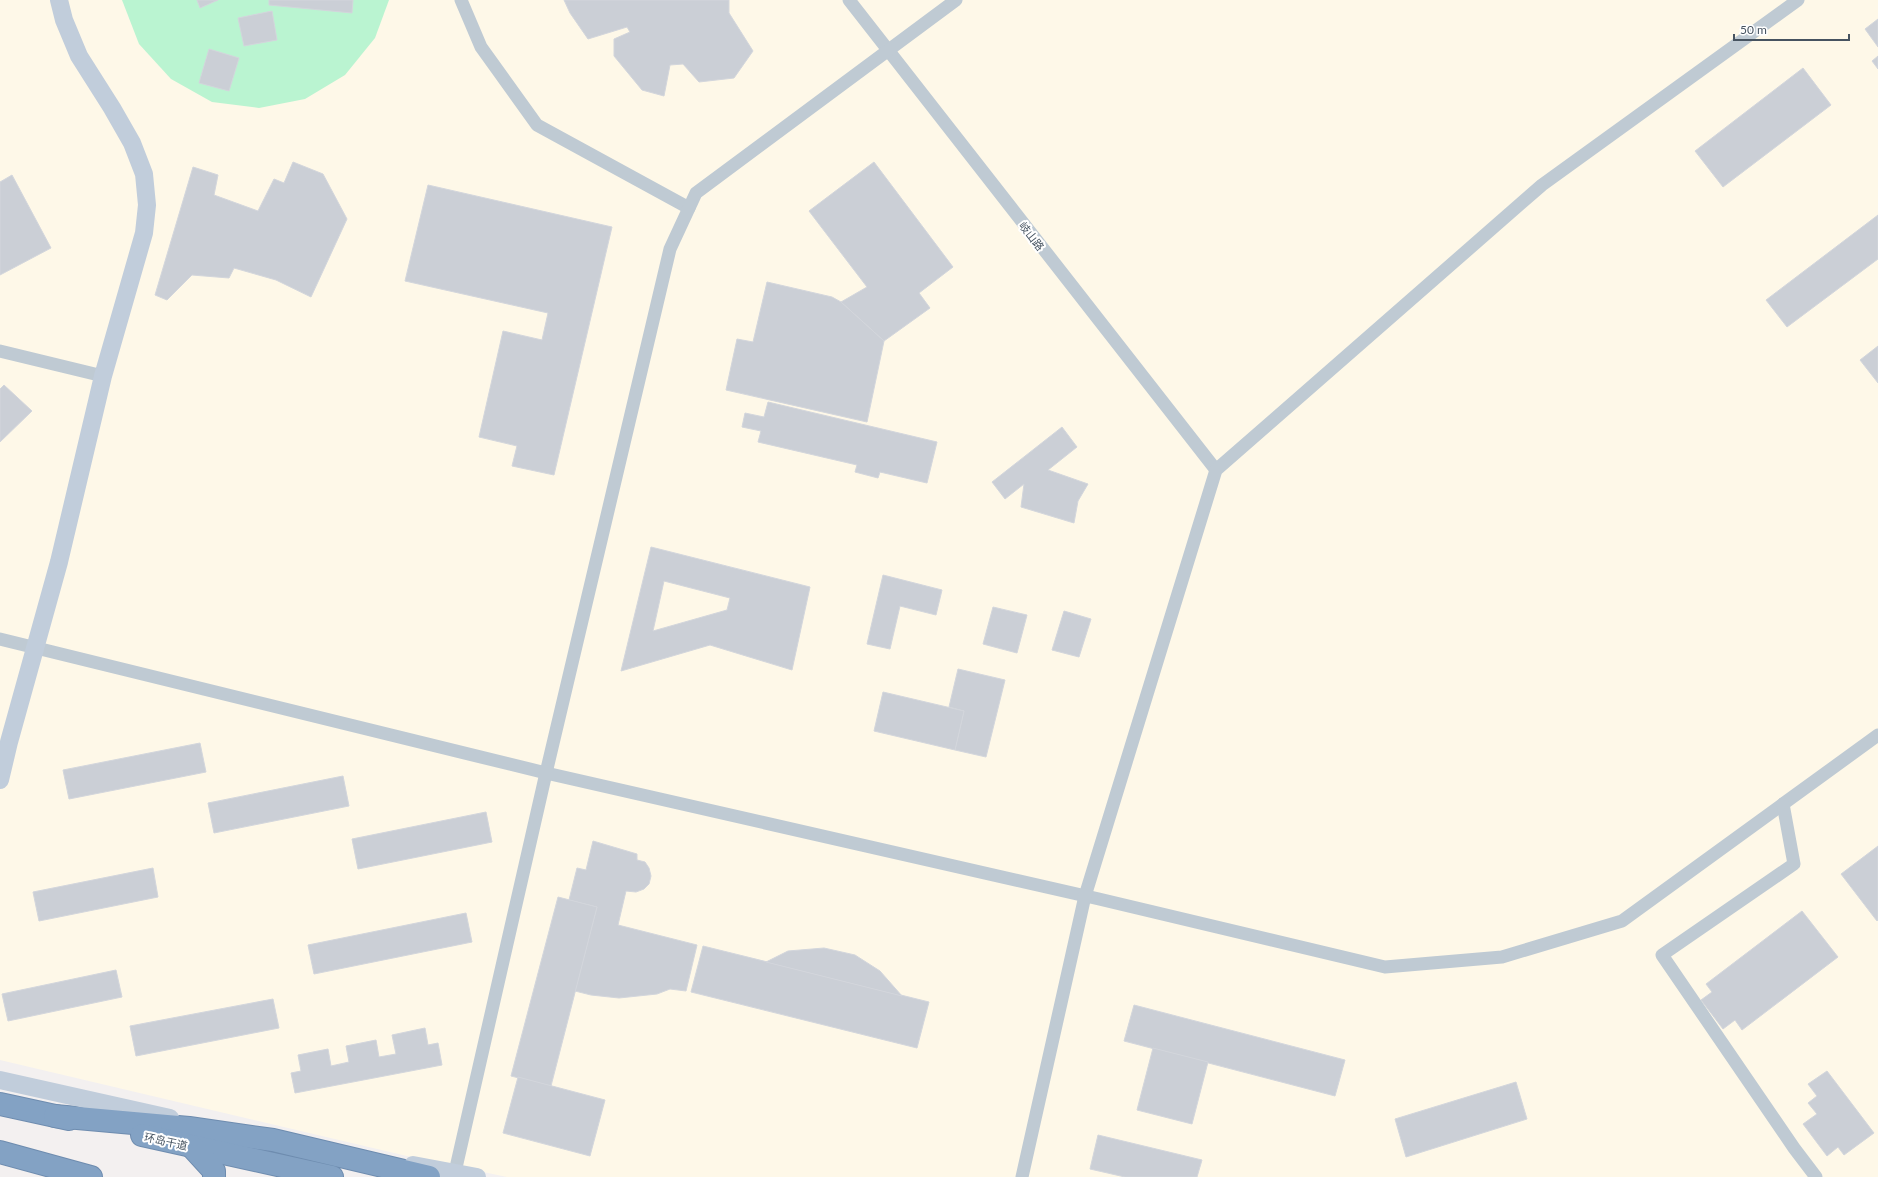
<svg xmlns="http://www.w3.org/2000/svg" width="1878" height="1177" font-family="Lato,'Noto Sans SC',sans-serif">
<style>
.commercial{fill:#fef8e8}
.green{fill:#baf4d1}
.building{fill:#cbcfd6;stroke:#d3d6dc;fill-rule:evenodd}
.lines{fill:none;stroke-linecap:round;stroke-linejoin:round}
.highway-casing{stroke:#6e8caf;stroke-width:24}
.street{stroke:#bfcad3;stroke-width:13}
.secondary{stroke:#c1cddb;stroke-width:18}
.highway{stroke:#83a2c4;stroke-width:22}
.labels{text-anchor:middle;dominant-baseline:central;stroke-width:4;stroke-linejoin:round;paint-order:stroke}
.street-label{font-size:11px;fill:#465360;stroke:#fff}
</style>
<rect width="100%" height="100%" fill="#f3f0f0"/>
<!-- commercial -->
<path class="commercial" d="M 0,0 L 1878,0 L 1878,1177 L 507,1177 L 407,1156 L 0,1060 Z"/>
<!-- green -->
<path class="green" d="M 122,0 L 389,0 L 375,38 L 345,75 L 305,99 L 259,108 L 212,102 L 171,79 L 139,44 Z"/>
<!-- building -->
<g class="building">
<path d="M 197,0 L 218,0 L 200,8 Z"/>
<path d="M 269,0 L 353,0 L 352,13 L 269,5 Z"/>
<path d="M 564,0 L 729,0 L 729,13 L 753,51 L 734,78 L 699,82 L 683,64 L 670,65 L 664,96 L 642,90 L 614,56 L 614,39 L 630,32 L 627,27 L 588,39 L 570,13 Z"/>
<path d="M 272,11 L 277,40 L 244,46 L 238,18 Z"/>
<path d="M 1878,19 L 1878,47 L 1865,29 Z"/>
<path d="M 209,49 L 239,58 L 229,91 L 199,83 Z"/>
<path d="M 1878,56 L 1878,69 L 1872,61 Z"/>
<path d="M 1803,68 L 1831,105 L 1723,187 L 1695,151 Z"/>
<path d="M 293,162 L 323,174 L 347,219 L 311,297 L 276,280 L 234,268 L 229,278 L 192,275 L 167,300 L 155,295 L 193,167 L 218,175 L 214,195 L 258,211 L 274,179 L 284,183 Z"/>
<path d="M 874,162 L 953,267 L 919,293 L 930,308 L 884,341 L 841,302 L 867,287 L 809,211 Z"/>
<path d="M 12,175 L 51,248 L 0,275 L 0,182 Z"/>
<path d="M 428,185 L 612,227 L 554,475 L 512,466 L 517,446 L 479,437 L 503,331 L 542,340 L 548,313 L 405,281 Z"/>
<path d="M 1878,215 L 1878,259 L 1787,327 L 1766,300 Z"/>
<path d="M 767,282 L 832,297 L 841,302 L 884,341 L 867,422 L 726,390 L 737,339 L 753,342 Z"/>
<path d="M 1878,346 L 1878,383 L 1860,360 Z"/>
<path d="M 4,385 L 32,411 L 0,442 L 0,389 Z"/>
<path d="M 768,402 L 937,442 L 927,483 L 880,472 L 878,478 L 855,472 L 857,465 L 758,442 L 761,431 L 742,427 L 745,413 L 764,417 Z"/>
<path d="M 1062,427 L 1077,447 L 1048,470 L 1088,484 L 1078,501 L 1074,523 L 1021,507 L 1024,484 L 1005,499 L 992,482 Z"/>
<path d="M 651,547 L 810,587 L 792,670 L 710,645 L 621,671 ZM 664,581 L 730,598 L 727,610 L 653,631 Z"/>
<path d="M 883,575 L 942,590 L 936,615 L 900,606 L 890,649 L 867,644 Z"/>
<path d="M 993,607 L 1027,615 L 1017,653 L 983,644 Z"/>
<path d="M 1064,611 L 1091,619 L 1079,657 L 1052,650 Z"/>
<path d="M 958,669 L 1005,680 L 986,757 L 955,750 L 964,711 L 949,707 Z"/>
<path d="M 883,692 L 964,711 L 955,750 L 874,731 Z"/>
<path d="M 200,743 L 206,772 L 69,799 L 63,770 Z"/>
<path d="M 343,776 L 349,806 L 214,833 L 208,803 Z"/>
<path d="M 486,812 L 492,842 L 358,869 L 352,839 Z"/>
<path d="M 593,841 L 637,854 L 637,860 L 645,862 L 649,868 L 651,876 L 649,884 L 644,889 L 636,892 L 626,891 L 618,925 L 697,945 L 686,991 L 670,989 L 657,994 L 619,998 L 591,995 L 575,991 L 597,907 L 569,900 L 577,868 L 586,870 Z"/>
<path d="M 1878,846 L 1878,920 L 1877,921 L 1841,874 Z"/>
<path d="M 153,868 L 158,897 L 39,921 L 33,892 Z"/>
<path d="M 558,897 L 597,907 L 551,1086 L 511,1076 Z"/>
<path d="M 1802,911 L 1838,957 L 1742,1030 L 1735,1020 L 1723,1029 L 1701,1000 L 1712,992 L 1706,984 Z"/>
<path d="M 466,913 L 472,942 L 314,974 L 308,945 Z"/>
<path d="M 703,946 L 929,1002 L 917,1048 L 691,992 Z"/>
<path d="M 824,948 L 855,955 L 880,971 L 902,996 L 766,962 L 788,951 Z"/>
<path d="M 116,970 L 122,997 L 8,1021 L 2,994 Z"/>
<path d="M 273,999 L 279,1028 L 136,1056 L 130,1026 Z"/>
<path d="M 1134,1005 L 1345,1060 L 1335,1096 L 1124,1041 Z"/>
<path d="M 425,1028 L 428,1045 L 438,1043 L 442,1065 L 295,1093 L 291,1073 L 301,1071 L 298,1055 L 328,1049 L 331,1066 L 349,1062 L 346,1046 L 376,1040 L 379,1057 L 396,1054 L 392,1035 Z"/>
<path d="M 1153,1048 L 1208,1062 L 1192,1124 L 1137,1110 Z"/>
<path d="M 1827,1071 L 1874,1133 L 1844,1155 L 1838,1147 L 1827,1156 L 1803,1124 L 1817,1114 L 1808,1103 L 1817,1096 L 1808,1084 Z"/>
<path d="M 518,1077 L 605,1100 L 590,1156 L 503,1133 Z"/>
<path d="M 1516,1082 L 1527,1119 L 1406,1157 L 1395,1119 Z"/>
<path d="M 1098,1135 L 1202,1160 L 1197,1177 L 1125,1177 L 1090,1169 Z"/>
</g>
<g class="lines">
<defs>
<g id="highway">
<path d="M 0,1104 L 69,1119"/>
<path d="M 55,1116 L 189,1128 L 273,1140 L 429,1177"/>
<path d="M 142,1135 L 332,1177"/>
<path d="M 191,1146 L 214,1171 L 214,1177"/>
<path d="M 0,1152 L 91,1177"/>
</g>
</defs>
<!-- highway casing -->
<use href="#highway" class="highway-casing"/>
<!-- street -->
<g class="street">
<path d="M 461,0 L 481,47 L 537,125 L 689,208"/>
<path d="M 849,0 L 1216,470"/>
<path d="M 0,351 L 103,376"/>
<path d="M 0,639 L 546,773 L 1099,899 L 1385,967 L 1502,957 L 1622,921 L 1878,735"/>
<path d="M 1783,804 L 1794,864 L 1662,955 L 1794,1148 L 1816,1177"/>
<path d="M 455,1172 L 546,773 L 670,249 L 696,193 L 956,0"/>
<path d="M 1022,1177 L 1085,896 L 1216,470 L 1542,185 L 1798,0"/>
</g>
<!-- secondary -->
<g class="secondary">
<path d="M 0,780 L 9,742 L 59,562 L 103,376 L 144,233 L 147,205 L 144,174 L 132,143 L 112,108 L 79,56 L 64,20 L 59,0"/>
<path d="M 0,1080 L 170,1118"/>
<path d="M 413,1165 L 477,1177"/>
</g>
<!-- highway -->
<use href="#highway" class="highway"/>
</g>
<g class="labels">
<!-- street labels -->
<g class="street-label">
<text transform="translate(1032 236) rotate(52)">岐山路</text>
<text transform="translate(166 1141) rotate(12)">环岛干道</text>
</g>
</g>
<!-- scale -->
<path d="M1734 34v6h115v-6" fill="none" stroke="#465360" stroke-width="2"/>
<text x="1740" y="34" font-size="12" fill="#465360" stroke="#ffffff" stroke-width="3" paint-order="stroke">50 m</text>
</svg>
